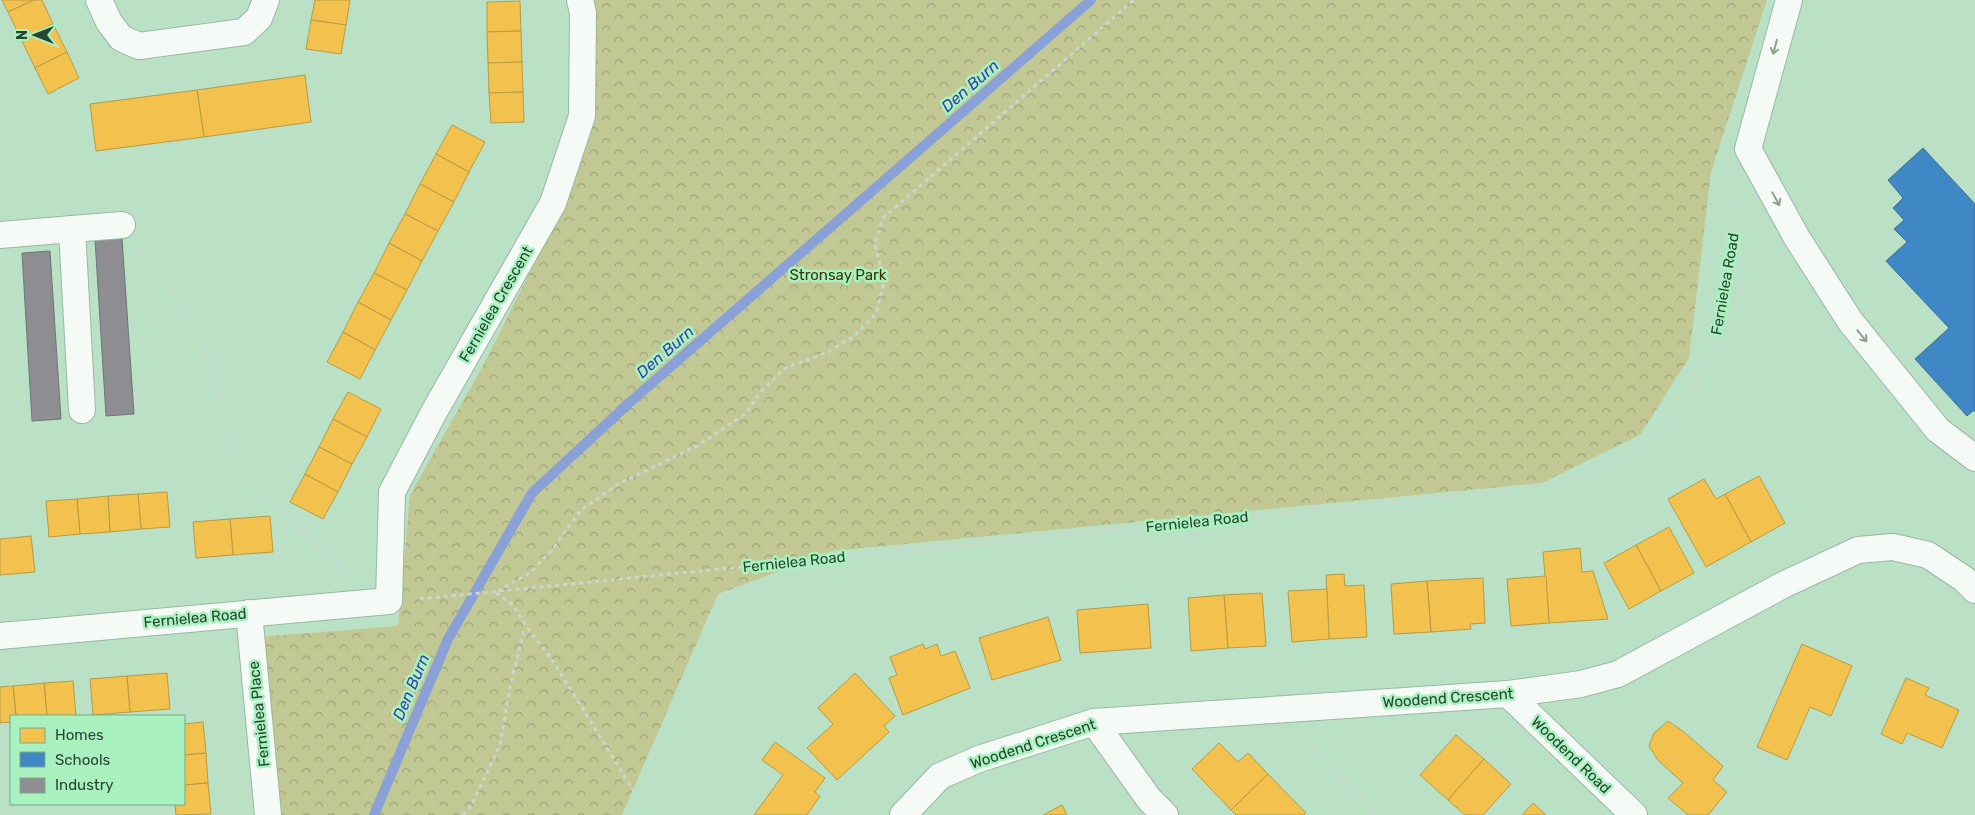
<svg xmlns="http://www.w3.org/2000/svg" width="1975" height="815" font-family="Rubik,sans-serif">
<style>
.park{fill:url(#park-crowns)}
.homes{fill:#f2c14e;stroke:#b59c45}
.schools{fill:#3f88c5;stroke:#387499}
.industry{fill:#8d8d92;stroke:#6e7775}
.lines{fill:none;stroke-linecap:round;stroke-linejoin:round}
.stream{stroke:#8aa1d8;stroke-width:10}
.minor-casing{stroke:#99b8a3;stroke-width:28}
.path{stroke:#cad7ce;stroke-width:3;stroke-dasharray:4 4;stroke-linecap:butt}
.minor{stroke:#f5faf6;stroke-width:26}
.oneway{stroke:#8ea094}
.labels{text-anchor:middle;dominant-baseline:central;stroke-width:5;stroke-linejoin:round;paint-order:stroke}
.park-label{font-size:15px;fill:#3f3301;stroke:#a9f2c0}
.street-label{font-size:15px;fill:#274531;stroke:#a9f2c0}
.water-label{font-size:16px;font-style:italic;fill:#373ea6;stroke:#a9f2c0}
</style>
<defs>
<pattern id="park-crowns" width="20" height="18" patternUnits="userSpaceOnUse" patternTransform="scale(1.25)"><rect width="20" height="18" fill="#c2c894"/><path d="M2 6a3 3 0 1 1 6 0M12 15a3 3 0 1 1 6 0" fill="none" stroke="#9ea479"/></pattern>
</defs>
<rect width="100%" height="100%" fill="#bae1c6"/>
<!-- park -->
<path class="park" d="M 588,0 L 1767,0 L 1711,172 L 1689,358 L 1640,435 L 1542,483 L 832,551 L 718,594 L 622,815 L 274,815 L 258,637 L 398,626 L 410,495 L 485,362 L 576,180 L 596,88 Z"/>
<!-- homes -->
<g class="homes">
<path d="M 2,0 L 34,0 L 8,12 Z"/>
<path d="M 34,0 L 42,0 L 53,24 L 21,39 L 8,12 Z"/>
<path d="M 315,0 L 350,0 L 346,25 L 311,20 Z"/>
<path d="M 520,1 L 521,31 L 487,32 L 487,2 Z"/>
<path d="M 311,20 L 346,25 L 341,54 L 306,49 Z"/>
<path d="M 53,24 L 67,52 L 35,68 L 21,39 Z"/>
<path d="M 521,31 L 522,62 L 488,63 L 487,32 Z"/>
<path d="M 67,52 L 79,78 L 48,94 L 35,68 Z"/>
<path d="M 522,62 L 523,92 L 489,93 L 488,63 Z"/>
<path d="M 305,75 L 311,122 L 204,137 L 197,90 Z"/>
<path d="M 197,90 L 204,137 L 96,151 L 90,104 Z"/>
<path d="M 523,92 L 524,122 L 491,123 L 489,93 Z"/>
<path d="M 452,125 L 485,142 L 469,172 L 436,154 Z"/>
<path d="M 436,154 L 469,172 L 454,202 L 420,184 Z"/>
<path d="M 420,184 L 454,202 L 438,231 L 405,214 Z"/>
<path d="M 405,214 L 438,231 L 422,261 L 389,243 Z"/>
<path d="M 389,243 L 422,261 L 407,290 L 374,273 Z"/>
<path d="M 374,273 L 407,290 L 391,320 L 358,302 Z"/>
<path d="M 358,302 L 391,320 L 375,350 L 343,332 Z"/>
<path d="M 343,332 L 375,350 L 360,379 L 327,362 Z"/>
<path d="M 348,392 L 381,409 L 367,437 L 333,419 Z"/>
<path d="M 333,419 L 367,437 L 352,464 L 319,447 Z"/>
<path d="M 319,447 L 352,464 L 338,492 L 305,474 Z"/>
<path d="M 305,474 L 338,492 L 323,519 L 290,502 Z"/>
<path d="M 1759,476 L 1785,523 L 1751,542 L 1725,494 Z"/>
<path d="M 1704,479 L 1716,499 L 1725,494 L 1751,542 L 1706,567 L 1668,499 Z"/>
<path d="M 167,492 L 170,527 L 141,529 L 138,494 Z"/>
<path d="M 138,494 L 141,529 L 110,532 L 108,496 Z"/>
<path d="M 108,496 L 110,532 L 80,534 L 77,499 Z"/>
<path d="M 77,499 L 80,534 L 49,537 L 46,501 Z"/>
<path d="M 270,516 L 273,552 L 233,555 L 230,519 Z"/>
<path d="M 230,519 L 233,555 L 196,558 L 193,522 Z"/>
<path d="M 1669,527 L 1694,573 L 1661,591 L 1636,545 Z"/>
<path d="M 31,536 L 35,572 L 0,575 L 0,539 Z"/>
<path d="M 1636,545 L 1661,591 L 1629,609 L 1604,563 Z"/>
<path d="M 1580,548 L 1582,572 L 1593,571 L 1608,619 L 1549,623 L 1543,552 Z"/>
<path d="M 1344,574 L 1345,586 L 1364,585 L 1367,637 L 1329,639 L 1326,575 Z"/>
<path d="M 1546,576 L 1549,623 L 1511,626 L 1507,579 Z"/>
<path d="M 1483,578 L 1485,623 L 1470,624 L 1471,629 L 1431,632 L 1427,581 Z"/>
<path d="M 1427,581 L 1431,632 L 1394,634 L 1391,584 Z"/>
<path d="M 1327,589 L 1329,639 L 1292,642 L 1288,591 Z"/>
<path d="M 1262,593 L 1266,646 L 1228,648 L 1224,595 Z"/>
<path d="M 1224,595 L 1228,648 L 1191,651 L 1188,598 Z"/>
<path d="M 1148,604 L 1151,648 L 1080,653 L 1077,610 Z"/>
<path d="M 1048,617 L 1061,660 L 992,680 L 979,638 Z"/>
<path d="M 923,644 L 925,649 L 937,644 L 941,656 L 955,651 L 970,688 L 903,715 L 889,678 L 897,675 L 890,657 Z"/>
<path d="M 1802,644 L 1852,666 L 1831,716 L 1810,707 L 1787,760 L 1757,747 Z"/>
<path d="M 167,673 L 170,709 L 130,712 L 127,676 Z"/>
<path d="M 855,673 L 895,716 L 884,726 L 889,732 L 837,780 L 807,748 L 833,724 L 818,708 Z"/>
<path d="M 127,676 L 130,712 L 93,715 L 90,679 Z"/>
<path d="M 1906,678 L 1929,688 L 1925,695 L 1959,710 L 1942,748 L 1907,733 L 1902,744 L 1881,734 Z"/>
<path d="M 73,681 L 76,716 L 47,716 L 44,683 Z"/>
<path d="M 44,683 L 47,716 L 16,716 L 13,686 Z"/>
<path d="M 13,686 L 16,716 L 11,716 L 11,722 L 0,723 L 0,687 Z"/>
<path d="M 1668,721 L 1684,732 L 1723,766 L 1713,780 L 1727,792 L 1708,815 L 1688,815 L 1668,798 L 1683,783 L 1658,760 L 1649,746 L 1654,733 Z"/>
<path d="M 203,722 L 206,753 L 184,755 L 184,724 Z"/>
<path d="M 1456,735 L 1484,759 L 1448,800 L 1420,775 Z"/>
<path d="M 775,742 L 825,778 L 815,792 L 820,796 L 807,815 L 754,815 L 783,775 L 762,760 Z"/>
<path d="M 1219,743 L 1238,762 L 1248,753 L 1268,774 L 1231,810 L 1192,769 Z"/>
<path d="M 206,753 L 208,783 L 184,785 L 184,755 Z"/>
<path d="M 1484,759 L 1511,784 L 1483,815 L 1465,815 L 1448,800 Z"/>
<path d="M 1268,774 L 1306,813 L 1304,815 L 1236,815 L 1231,810 Z"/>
<path d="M 208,783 L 211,814 L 176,815 L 175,804 L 184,804 L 184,785 Z"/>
<path d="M 1533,803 L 1546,815 L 1522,815 Z"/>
<path d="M 1062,805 L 1067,815 L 1043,815 Z"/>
</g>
<!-- schools -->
<path class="schools" d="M 1923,148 L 1975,204 L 1975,412 L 1974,410 L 1967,416 L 1915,359 L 1949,328 L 1886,261 L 1907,242 L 1894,229 L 1904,220 L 1893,208 L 1903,198 L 1888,180 Z"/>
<!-- industry -->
<g class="industry">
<path d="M 122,238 L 134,414 L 106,416 L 95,240 Z"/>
<path d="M 50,251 L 61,419 L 32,421 L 22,253 Z"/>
</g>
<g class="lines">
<!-- stream -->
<path class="stream" d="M 374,815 L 448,639 L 532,493 L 629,403 L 1091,0"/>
<defs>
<g id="minor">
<path d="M 99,0 L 109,22 L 121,38 L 139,46 L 244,32 L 259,18 L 266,0"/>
<path d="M 1789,0 L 1748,149 L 1797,238 L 1850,321 L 1938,430 L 1975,458"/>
<path d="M 72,229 L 122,225"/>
<path d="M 0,235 L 72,229 L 82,410"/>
<path d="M 249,613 L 268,815"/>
<path d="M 0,636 L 389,601 L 392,492 L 434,412 L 553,203 L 582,116 L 583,13 L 580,0"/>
<path d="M 1508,694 L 1634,815"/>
<path d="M 1094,722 L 1149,799 L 1165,815"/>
<path d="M 903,815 L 940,776 L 979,759 L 1094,722 L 1508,694 L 1581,684 L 1618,674 L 1783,585 L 1858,550 L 1893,547 L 1928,555 L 1964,579 L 1975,590"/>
</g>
</defs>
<!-- minor casing -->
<use href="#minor" class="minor-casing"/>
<!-- path -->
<g class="path">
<path d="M 141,249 L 182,301 L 213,366 L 241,462 L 261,492 L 348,574"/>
<path d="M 498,591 L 531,572 L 551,551 L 580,511 L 618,484 L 697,446 L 745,414 L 762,390 L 785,368 L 828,352 L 854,336 L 876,314 L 884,282 L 875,243 L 883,218 L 1134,0"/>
<path d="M 496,593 L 513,605 L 526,626 L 553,661 L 633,790 L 672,815"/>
<path d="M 420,599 L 1491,492 L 1581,478 L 1635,453 L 1681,416 L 1718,336 L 1740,198"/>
<path d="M 1305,739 L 1377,815"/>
<path d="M 463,815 L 471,806 L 500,745 L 511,682 L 525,627"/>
</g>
<!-- minor -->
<use href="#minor" class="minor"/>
</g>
<!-- one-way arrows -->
<defs><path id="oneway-shaft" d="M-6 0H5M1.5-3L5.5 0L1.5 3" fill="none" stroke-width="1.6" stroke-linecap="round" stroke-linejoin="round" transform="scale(1.25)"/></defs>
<g class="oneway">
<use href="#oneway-shaft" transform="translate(1775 47) rotate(105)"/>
<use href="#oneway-shaft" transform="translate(1776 199) rotate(61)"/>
<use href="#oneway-shaft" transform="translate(1862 336) rotate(51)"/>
</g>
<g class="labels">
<!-- park labels -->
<g class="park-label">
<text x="838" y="275">Stronsay Park</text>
</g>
<!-- street labels -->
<g class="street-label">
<text transform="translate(1725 284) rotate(-80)">Fernielea Road</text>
<text transform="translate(496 304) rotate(-60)">Fernielea Crescent</text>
<text transform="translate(1197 522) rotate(-6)">Fernielea Road</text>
<text transform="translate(794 562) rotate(-6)">Fernielea Road</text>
<text transform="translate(195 618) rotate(-5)">Fernielea Road</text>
<text transform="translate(1448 698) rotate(-4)">Woodend Crescent</text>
<text transform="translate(259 714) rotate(-96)">Fernielea Place</text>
<text transform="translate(1033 744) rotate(-18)">Woodend Crescent</text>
<text transform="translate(1571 755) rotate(44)">Woodend Road</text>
</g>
<!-- water labels -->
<g class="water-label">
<text transform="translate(970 86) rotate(-41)">Den Burn</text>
<text transform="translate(665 352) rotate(-41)">Den Burn</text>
<text transform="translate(411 687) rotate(-67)">Den Burn</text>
</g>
</g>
<!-- legend -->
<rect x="10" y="715" width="175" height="90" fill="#a9f2c0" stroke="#75ad87"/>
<rect x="20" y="728" width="25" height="15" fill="#f2c14e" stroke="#75ad87"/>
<text x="55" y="740" font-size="15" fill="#274531">Homes</text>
<rect x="20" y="752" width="25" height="15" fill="#3f88c5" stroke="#75ad87"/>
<text x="55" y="765" font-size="15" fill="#274531">Schools</text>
<rect x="20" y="778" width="25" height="15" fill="#8d8d92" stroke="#75ad87"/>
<text x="55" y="790" font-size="15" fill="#274531">Industry</text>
<!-- north arrow -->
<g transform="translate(35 35) rotate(270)" stroke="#a9f2c0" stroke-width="4" paint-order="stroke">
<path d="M0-4L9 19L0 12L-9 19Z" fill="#274531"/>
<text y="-8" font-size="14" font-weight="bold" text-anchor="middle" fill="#274531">N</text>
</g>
</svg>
